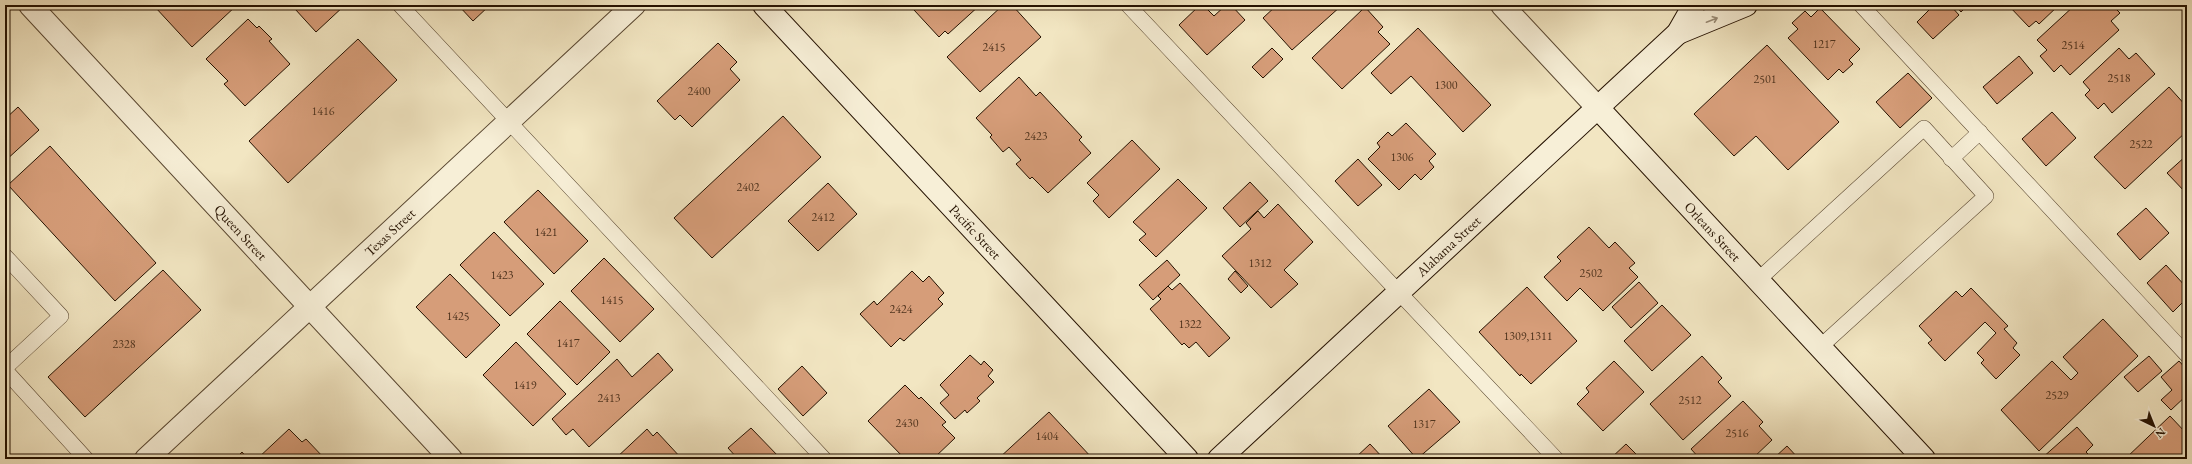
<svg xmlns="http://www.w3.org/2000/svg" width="2192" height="464" font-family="'EB Garamond',serif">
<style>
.building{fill:#d69d79;stroke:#241100}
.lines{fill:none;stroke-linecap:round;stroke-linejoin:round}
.lane-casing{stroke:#584630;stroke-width:16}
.street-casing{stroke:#584630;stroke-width:24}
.secondary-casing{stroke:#241100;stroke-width:24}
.lane{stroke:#f7efd7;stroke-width:15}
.street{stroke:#f7efd7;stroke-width:22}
.secondary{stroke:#f7efd7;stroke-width:22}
.oneway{stroke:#988b76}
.labels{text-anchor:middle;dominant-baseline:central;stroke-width:4;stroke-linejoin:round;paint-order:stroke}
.number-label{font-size:12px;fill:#50341e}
.street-label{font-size:14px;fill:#241100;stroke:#f7efd7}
</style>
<rect width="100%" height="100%" fill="#f2e6c2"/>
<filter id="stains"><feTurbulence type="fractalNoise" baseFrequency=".005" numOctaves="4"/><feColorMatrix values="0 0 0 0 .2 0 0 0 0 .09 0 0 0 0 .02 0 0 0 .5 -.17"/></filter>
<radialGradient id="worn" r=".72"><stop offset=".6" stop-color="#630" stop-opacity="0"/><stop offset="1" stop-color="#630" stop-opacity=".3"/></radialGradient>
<!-- building -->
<g class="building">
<path d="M 157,5 L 237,5 L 192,47 L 155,7 Z"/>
<path d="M 299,5 L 345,5 L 316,32 L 295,9 Z"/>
<path d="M 458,5 L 490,5 L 473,21 Z"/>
<path d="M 920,5 L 980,5 L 948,34 L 945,31 L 939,37 L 914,10 Z"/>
<path d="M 1003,5 L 1012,5 L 1041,37 L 980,92 L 947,57 Z"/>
<path d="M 1200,5 L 1203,5 L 1214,16 L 1226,5 L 1231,5 L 1245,20 L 1207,55 L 1179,25 Z"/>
<path d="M 1277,5 L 1340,5 L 1341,6 L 1292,50 L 1263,18 Z"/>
<path d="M 1934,5 L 1950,5 L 1959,15 L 1933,39 L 1917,22 Z"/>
<path d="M 1955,5 L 1968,5 L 1961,12 Z"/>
<path d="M 2008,5 L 2059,5 L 2039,24 L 2036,21 L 2029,27 Z"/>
<path d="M 2075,5 L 2112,5 L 2120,13 L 2111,21 L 2119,30 L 2070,75 L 2061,65 L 2054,72 L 2040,56 L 2047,50 L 2037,40 Z"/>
<path d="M 1365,7 L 1383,27 L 1378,32 L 1390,44 L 1342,89 L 1312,58 Z"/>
<path d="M 1820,8 L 1860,49 L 1849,60 L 1853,64 L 1843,73 L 1839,69 L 1828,80 L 1788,38 L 1798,29 L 1792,23 L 1805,11 L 1811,17 Z"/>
<path d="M 248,19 L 257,28 L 259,26 L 272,39 L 269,41 L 290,64 L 245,106 L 224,84 L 228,81 L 206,59 Z"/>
<path d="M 1418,28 L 1491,105 L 1463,132 L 1411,76 L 1391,94 L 1371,73 Z"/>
<path d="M 358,39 L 397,80 L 288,183 L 249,141 Z"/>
<path d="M 718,43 L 737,62 L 730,69 L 740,80 L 692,127 L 680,115 L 675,120 L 657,101 Z"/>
<path d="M 1767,45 L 1839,122 L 1788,170 L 1756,136 L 1734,156 L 1694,114 Z"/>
<path d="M 1272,48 L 1283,59 L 1263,78 L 1252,67 Z"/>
<path d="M 2119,48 L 2129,59 L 2136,53 L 2155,74 L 2112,113 L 2104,103 L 2098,109 L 2085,95 L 2090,90 L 2083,82 Z"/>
<path d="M 2019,56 L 2033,73 L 1997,104 L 1983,87 Z"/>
<path d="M 1908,73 L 1932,98 L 1900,128 L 1876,102 Z"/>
<path d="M 1019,77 L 1036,96 L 1040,92 L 1082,137 L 1079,140 L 1091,153 L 1048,193 L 1032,177 L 1030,179 L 1016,164 L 1021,160 L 1009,147 L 1003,152 L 990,137 L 992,135 L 976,118 Z"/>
<path d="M 2169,87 L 2187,107 L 2187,131 L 2125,189 L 2094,157 Z"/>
<path d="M 18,107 L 39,130 L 5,161 L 5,119 Z"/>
<path d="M 2052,112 L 2076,138 L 2046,166 L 2022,139 Z"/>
<path d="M 783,116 L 821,157 L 712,258 L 674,218 Z"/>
<path d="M 1406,123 L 1436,154 L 1429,161 L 1434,167 L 1421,180 L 1415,174 L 1399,190 L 1368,159 L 1380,147 L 1377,143 L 1388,132 L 1392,136 Z"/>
<path d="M 1132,140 L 1160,169 L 1109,218 L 1093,201 L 1099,195 L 1087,183 Z"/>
<path d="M 50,146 L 156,263 L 115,301 L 8,185 Z"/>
<path d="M 2187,155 L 2187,194 L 2167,173 Z"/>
<path d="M 1358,159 L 1382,185 L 1358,206 L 1335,181 Z"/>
<path d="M 1178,179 L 1207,208 L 1156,257 L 1139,240 L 1146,234 L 1133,222 Z"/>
<path d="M 1250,182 L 1268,201 L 1240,227 L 1223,208 Z"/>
<path d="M 828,183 L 857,214 L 818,251 L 788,221 Z"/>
<path d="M 538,190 L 588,241 L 554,274 L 504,222 Z"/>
<path d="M 1278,204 L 1313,242 L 1284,270 L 1298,284 L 1271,308 L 1222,256 L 1251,229 L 1246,223 L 1258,211 L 1264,218 Z"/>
<path d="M 2146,208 L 2169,233 L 2140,260 L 2117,234 Z"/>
<path d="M 1589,227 L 1609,248 L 1615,242 L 1635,263 L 1629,268 L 1638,277 L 1603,311 L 1580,288 L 1567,301 L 1544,277 L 1561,261 L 1557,257 Z"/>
<path d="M 494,232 L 544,284 L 510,316 L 460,265 Z"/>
<path d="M 604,258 L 654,309 L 620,342 L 571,291 Z"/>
<path d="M 1167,260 L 1180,275 L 1153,300 L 1139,285 Z"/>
<path d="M 2166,265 L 2187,288 L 2187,298 L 2173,312 L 2147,283 Z"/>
<path d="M 163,270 L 201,310 L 85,417 L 48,377 Z"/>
<path d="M 912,271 L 923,282 L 929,276 L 944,293 L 938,299 L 943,304 L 904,341 L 900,338 L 891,347 L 860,314 L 874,301 L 877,305 Z"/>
<path d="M 1235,271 L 1248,286 L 1241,293 L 1228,279 Z"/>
<path d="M 450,274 L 500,325 L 466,358 L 416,307 Z"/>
<path d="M 1639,282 L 1658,303 L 1631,328 L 1612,307 Z"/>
<path d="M 1180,283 L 1230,338 L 1209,357 L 1196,342 L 1189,348 L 1184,343 L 1182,345 L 1150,309 L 1161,299 L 1158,296 L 1168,286 L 1172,290 Z"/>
<path d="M 1527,287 L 1577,341 L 1531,384 L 1521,374 L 1520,376 L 1479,332 Z"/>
<path d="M 1971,288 L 2008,326 L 2004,329 L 2017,343 L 2013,348 L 2020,355 L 1996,379 L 1981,363 L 1984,360 L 1977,353 L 1996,333 L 1985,322 L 1945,361 L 1928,343 L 1932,340 L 1919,326 L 1956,291 L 1962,297 Z"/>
<path d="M 560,301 L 610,352 L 577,385 L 527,334 Z"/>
<path d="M 1662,305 L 1691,335 L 1652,371 L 1624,341 Z"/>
<path d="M 2103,319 L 2138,356 L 2039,451 L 2001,410 L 2052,361 L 2071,380 L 2078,373 L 2063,357 Z"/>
<path d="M 516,342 L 566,394 L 533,426 L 483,375 Z"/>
<path d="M 658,353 L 673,370 L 589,447 L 573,429 L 566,435 L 552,419 L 617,359 L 632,377 Z"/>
<path d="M 970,355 L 981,365 L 984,361 L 993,370 L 988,376 L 994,382 L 977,398 L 980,401 L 967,413 L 965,410 L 955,419 L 940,403 L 949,395 L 940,385 Z"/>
<path d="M 1702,356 L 1722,378 L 1718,382 L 1731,396 L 1683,440 L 1650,404 Z"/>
<path d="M 2149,356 L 2162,371 L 2138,392 L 2124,377 Z"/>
<path d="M 1614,361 L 1644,392 L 1603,431 L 1577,404 L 1589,392 L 1586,388 Z"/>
<path d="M 2179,361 L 2187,370 L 2187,395 L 2171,410 L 2161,400 L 2172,390 L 2161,377 Z"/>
<path d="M 802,366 L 827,393 L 803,416 L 778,389 Z"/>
<path d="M 905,385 L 919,399 L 921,397 L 946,422 L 942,425 L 955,438 L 933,459 L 905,459 L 868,421 Z"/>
<path d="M 1429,389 L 1460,422 L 1417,459 L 1388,426 Z"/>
<path d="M 1743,401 L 1763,422 L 1759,426 L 1772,440 L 1752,459 L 1700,459 L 1691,449 Z"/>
<path d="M 1049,412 L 1093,459 L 998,459 Z"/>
<path d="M 2170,416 L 2187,434 L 2187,458 L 2125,459 Z"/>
<path d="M 2077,427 L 2093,445 L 2086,452 L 2093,459 L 2042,458 Z"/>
<path d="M 751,428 L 779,457 L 777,459 L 738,459 L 728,448 Z"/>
<path d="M 289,429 L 302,442 L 306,439 L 325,459 L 257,459 Z"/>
<path d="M 647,429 L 653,436 L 657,432 L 682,459 L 615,459 Z"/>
<path d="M 1370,444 L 1384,459 L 1354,459 Z"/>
<path d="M 1626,444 L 1641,459 L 1610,459 Z"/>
<path d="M 1787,446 L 1799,459 L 1773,459 Z"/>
<path d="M 242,452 L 248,459 L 235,459 Z"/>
</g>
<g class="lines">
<defs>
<g id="lane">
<path d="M 400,5 L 824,459"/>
<path d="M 1128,5 L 1556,459"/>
<path d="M 1861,5 L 2187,355"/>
<path d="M 1951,159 L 1980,132"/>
<path d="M 5,256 L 61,316 L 5,368"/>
<path d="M 1758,280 L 1924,128 L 1986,196 L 1820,347"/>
<path d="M 5,370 L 86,459"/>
</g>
<g id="street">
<path id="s1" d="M 30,5 L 451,459"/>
<path d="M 1502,5 L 1597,107"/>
<path id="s2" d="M 146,459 L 634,5"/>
</g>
<g id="secondary">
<path id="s3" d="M 764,5 L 1187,459"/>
<path d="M 1678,33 L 1746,5"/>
<path id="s4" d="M 1597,107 L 1924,459"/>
<path id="s5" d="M 1219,459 L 1678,33 L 1694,5"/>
</g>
</defs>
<!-- lane casing -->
<use href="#lane" class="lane-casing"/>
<!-- street casing -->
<use href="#street" class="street-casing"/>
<!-- secondary casing -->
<use href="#secondary" class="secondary-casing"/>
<!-- lane -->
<use href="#lane" class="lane"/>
<!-- street -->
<use href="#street" class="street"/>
<!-- secondary -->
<use href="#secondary" class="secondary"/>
</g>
<!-- one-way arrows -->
<defs><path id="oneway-shaft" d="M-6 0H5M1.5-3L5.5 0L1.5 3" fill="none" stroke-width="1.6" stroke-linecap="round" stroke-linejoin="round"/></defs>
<use class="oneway" href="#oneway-shaft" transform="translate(1712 20) rotate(-21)"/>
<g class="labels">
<!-- number labels -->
<g class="number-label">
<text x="1824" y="44">1217</text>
<text x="2073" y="45">2514</text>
<text x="994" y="47">2415</text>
<text x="2119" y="78">2518</text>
<text x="1765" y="79">2501</text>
<text x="1446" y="85">1300</text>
<text x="699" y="91">2400</text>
<text x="323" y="111">1416</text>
<text x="1036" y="136">2423</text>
<text x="2141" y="144">2522</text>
<text x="1402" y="157">1306</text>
<text x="748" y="187">2402</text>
<text x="823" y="217">2412</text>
<text x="546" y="232">1421</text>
<text x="1260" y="263">1312</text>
<text x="1591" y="273">2502</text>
<text x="502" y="275">1423</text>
<text x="612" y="300">1415</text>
<text x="901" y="309">2424</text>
<text x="458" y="316">1425</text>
<text x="1190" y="324">1322</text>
<text x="1528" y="336">1309,1311</text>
<text x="568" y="343">1417</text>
<text x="124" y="344">2328</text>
<text x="525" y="385">1419</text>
<text x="2057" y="395">2529</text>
<text x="609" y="398">2413</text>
<text x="1690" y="400">2512</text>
<text x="907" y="423">2430</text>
<text x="1424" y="424">1317</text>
<text x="1737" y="433">2516</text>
<text x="1047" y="436">1404</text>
</g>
<!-- street labels -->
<g class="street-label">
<text stroke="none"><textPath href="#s1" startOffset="310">Queen Street</textPath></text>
<text stroke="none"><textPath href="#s2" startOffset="333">Texas Street</textPath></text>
<text stroke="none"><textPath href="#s3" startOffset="310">Pacific Street</textPath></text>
<text stroke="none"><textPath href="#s4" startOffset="170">Orleans Street</textPath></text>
<text stroke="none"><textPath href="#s5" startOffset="313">Alabama Street</textPath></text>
</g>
</g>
<!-- margin -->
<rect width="2192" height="464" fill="none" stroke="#f2e6c2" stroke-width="20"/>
<rect x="6" y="6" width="2180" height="452" fill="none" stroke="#241100" stroke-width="2"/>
<rect x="10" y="10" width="2172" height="444" fill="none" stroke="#241100"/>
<!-- north arrow -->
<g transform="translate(2154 426) rotate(137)" stroke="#f7efd7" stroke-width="3" paint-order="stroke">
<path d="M0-3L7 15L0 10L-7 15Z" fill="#241100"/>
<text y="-6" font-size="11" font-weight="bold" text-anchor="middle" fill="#241100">N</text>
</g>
<rect width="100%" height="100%" filter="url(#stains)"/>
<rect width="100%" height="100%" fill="url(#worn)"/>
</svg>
